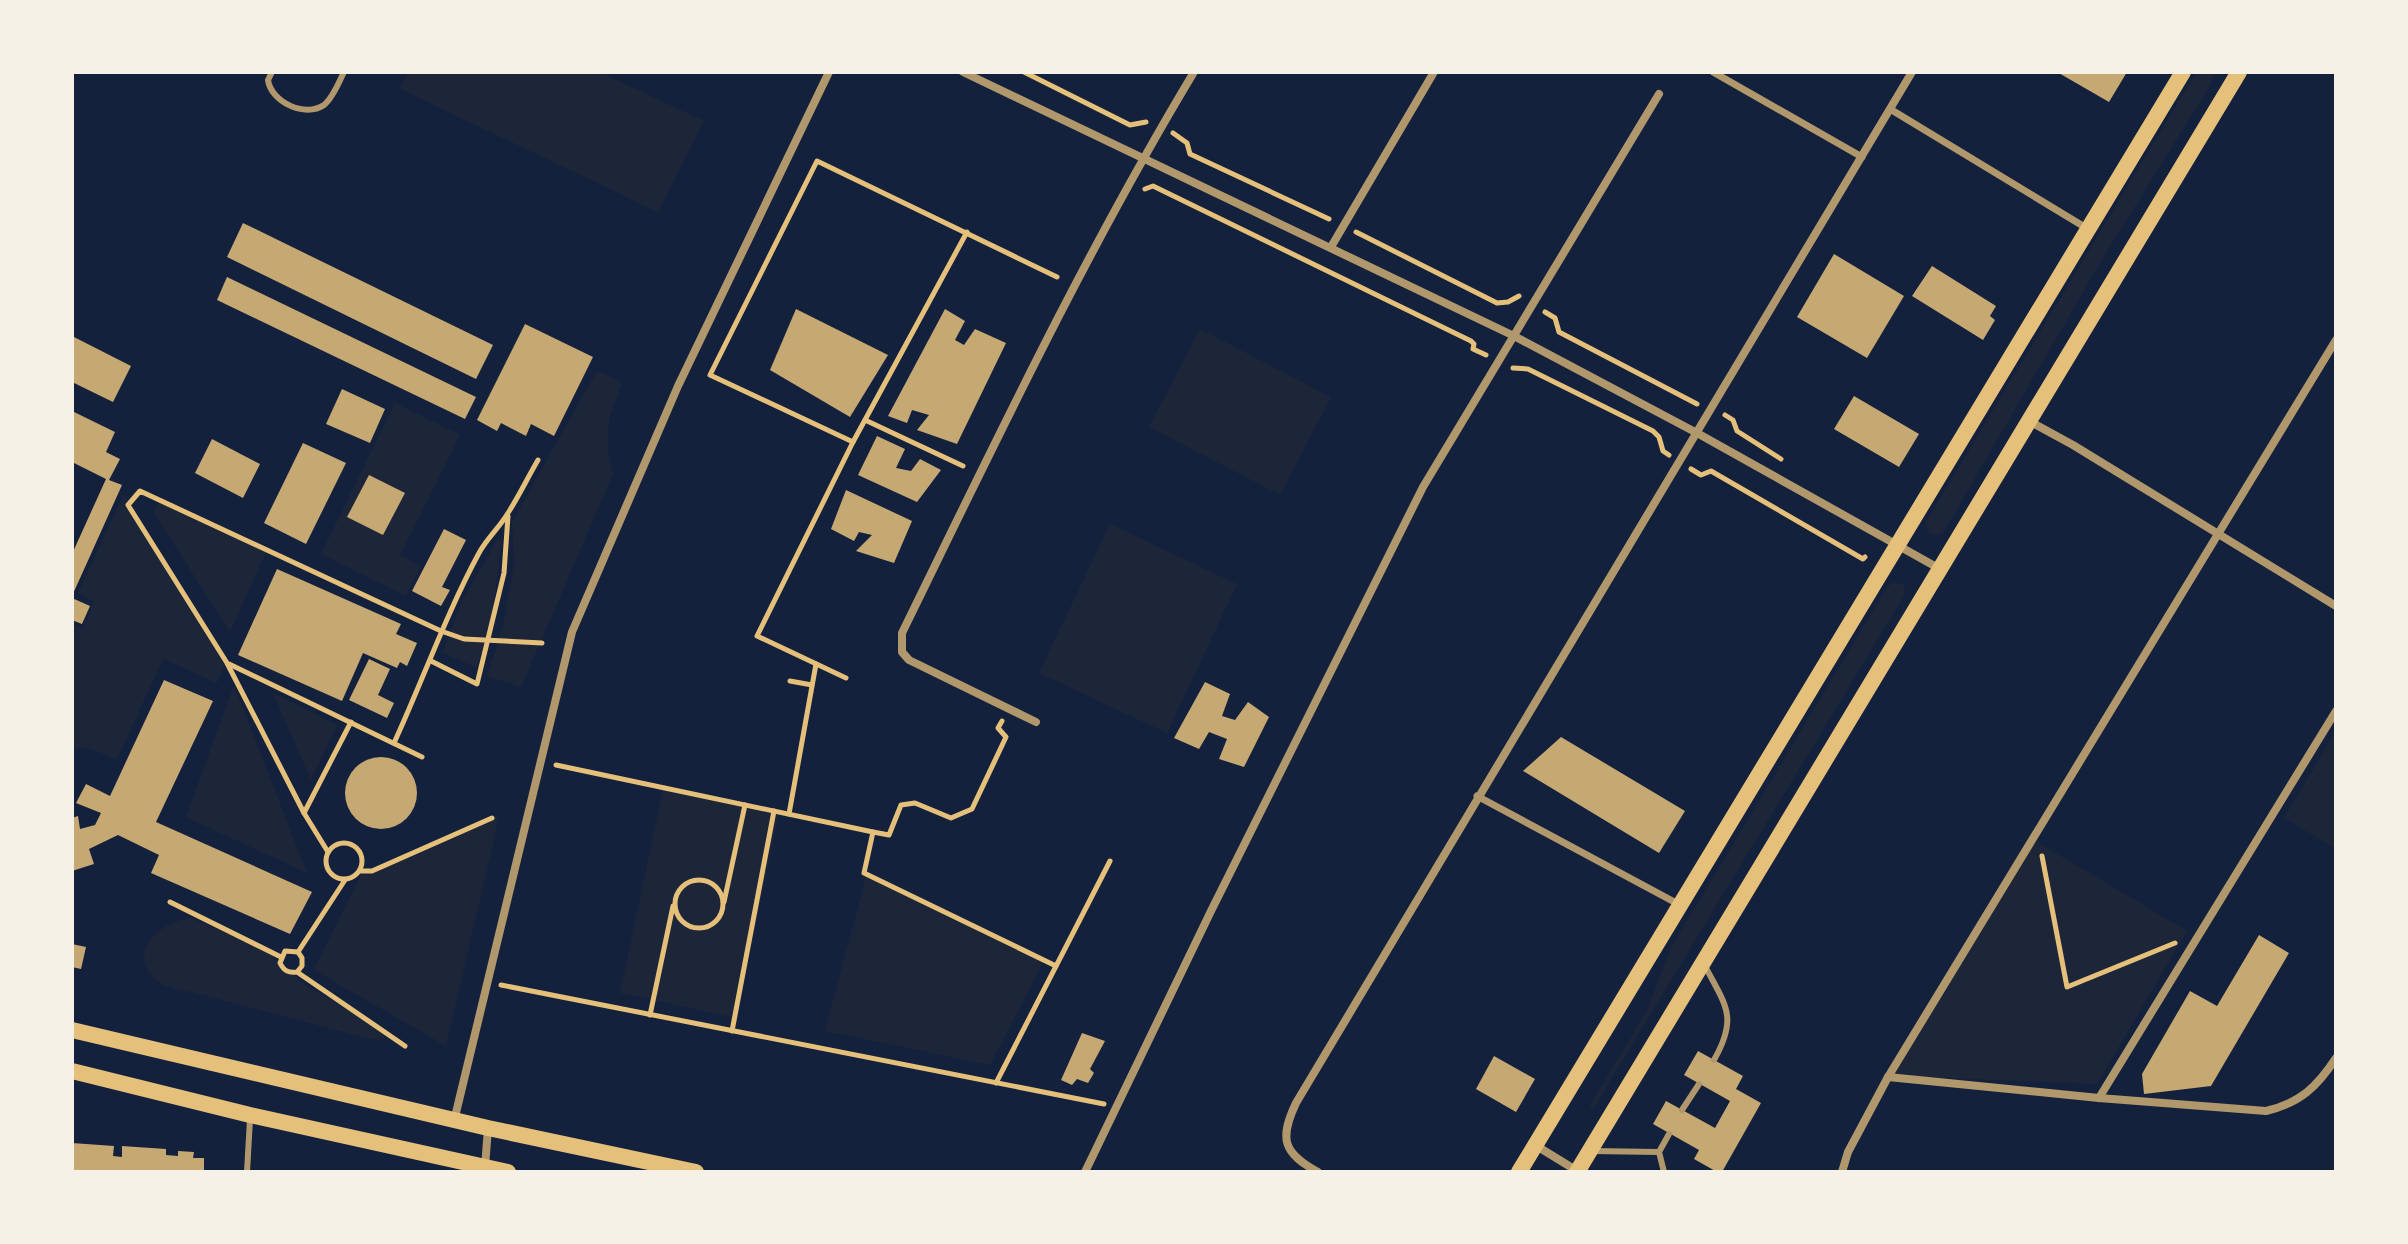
<svg xmlns="http://www.w3.org/2000/svg" width="2408" height="1244" font-family="Quicksand,sans-serif">
<style>
.green{fill:#1d2539}
.building{fill:#c6a872}
.lines{fill:none;stroke-linecap:round;stroke-linejoin:round}
.path{stroke:#e5c07b;stroke-width:5}
.service{stroke:#b1986c;stroke-width:6}
.pedestrian{stroke:#b1986c;stroke-width:7}
.minor{stroke:#b1986c;stroke-width:8}
.secondary{stroke:#e5c07b;stroke-width:16}
</style>
<rect width="100%" height="100%" fill="#14213d"/>
<!-- green -->
<g class="green">
<path d="M 408,72 L 600,72 L 704,121 L 658,212 L 400,89 Z"/>
<path d="M 2196,72 L 2214,72 L 2209,87 L 2100,263 L 1943,533 L 1936,535 L 1929,533 L 1925,523 Z"/>
<path d="M 1200,329 L 1331,397 L 1280,495 L 1149,427 Z"/>
<path d="M 597,371 L 616,379 L 622,385 C 606,420 604,438 613,474 L 521,687 L 487,676 L 503,627 L 514,562 L 512,522 Z"/>
<path d="M 395,403 L 460,435 L 400,555 L 421,566 L 406,596 L 321,554 Z"/>
<path d="M 124,494 L 225,665 L 217,683 L 163,659 L 117,759 L 86,747 L 72,750 L 72,623 L 83,628 L 94,602 L 78,593 Z"/>
<path d="M 161,499 L 267,550 L 230,632 L 154,513 Z"/>
<path d="M 1110,524 L 1237,584 L 1167,733 L 1039,673 Z"/>
<path d="M 500,535 L 501,544 L 493,610 L 477,668 L 443,653 L 461,603 Z"/>
<path d="M 1895,582 L 1904,585 L 1904,596 L 1593,1109 L 1591,1108 L 1590,1105 L 1647,1011 L 1670,949 L 1884,592 L 1889,585 Z"/>
<path d="M 234,685 L 307,873 L 186,817 Z"/>
<path d="M 273,693 L 337,725 L 311,780 Z"/>
<path d="M 2336,731 L 2336,849 L 2284,818 Z"/>
<path d="M 663,789 L 779,814 L 736,1018 L 620,993 Z"/>
<path d="M 499,817 L 446,1046 L 314,970 L 361,875 L 416,855 Z"/>
<path d="M 2034,840 L 2187,931 L 2097,1084 L 1891,1076 Z"/>
<path d="M 867,873 L 1043,962 L 990,1065 L 825,1031 Z"/>
<path d="M 191,918 L 261,947 L 308,987 L 382,1028 L 385,1031 L 384,1038 L 379,1040 L 370,1039 L 192,992 C 184,991 175,990 168,987 C 122,965 150,923 191,918 Z"/>
</g>
<!-- building -->
<g class="building">
<path d="M 2057,72 L 2127,72 L 2109,102 Z"/>
<path d="M 243,223 L 493,345 L 476,379 L 227,257 Z"/>
<path d="M 1834,254 L 1904,296 L 1867,358 L 1797,317 Z"/>
<path d="M 1932,266 L 1996,306 L 1990,316 L 1995,320 L 1983,340 L 1912,296 Z"/>
<path d="M 227,277 L 476,397 L 465,419 L 217,300 Z"/>
<path d="M 796,309 L 888,355 L 850,417 L 770,370 Z"/>
<path d="M 945,309 L 965,321 L 955,340 L 964,345 L 975,329 L 1006,343 L 957,444 L 917,430 L 929,415 L 912,410 L 907,423 L 888,416 Z"/>
<path d="M 525,324 L 593,357 L 554,436 L 531,424 L 526,436 L 501,423 L 497,431 L 477,420 Z"/>
<path d="M 72,336 L 131,366 L 113,402 L 72,382 Z"/>
<path d="M 342,389 L 385,409 L 370,443 L 326,424 Z"/>
<path d="M 1854,396 L 1919,434 L 1899,467 L 1834,429 Z"/>
<path d="M 72,411 L 115,432 L 106,452 L 120,459 L 109,480 L 122,485 L 72,596 L 72,554 L 106,479 L 72,462 Z"/>
<path d="M 877,436 L 905,449 L 896,468 L 911,471 L 920,459 L 941,470 L 917,502 L 858,475 Z"/>
<path d="M 212,439 L 260,464 L 243,498 L 195,473 Z"/>
<path d="M 303,443 L 346,463 L 306,544 L 264,523 Z"/>
<path d="M 369,475 L 405,493 L 383,535 L 347,517 Z"/>
<path d="M 846,490 L 912,521 L 894,563 L 856,551 L 872,535 L 859,532 L 854,541 L 831,529 Z"/>
<path d="M 444,529 L 466,540 L 442,587 L 450,590 L 441,606 L 412,591 Z"/>
<path d="M 277,569 L 401,624 L 396,634 L 417,643 L 407,666 L 400,662 L 397,668 L 363,653 L 342,701 L 238,655 Z"/>
<path d="M 72,598 L 90,606 L 82,624 L 72,620 Z"/>
<path d="M 369,659 L 390,669 L 378,695 L 394,703 L 387,718 L 349,700 Z"/>
<path d="M 164,680 L 213,701 L 156,822 L 312,892 L 290,934 L 151,873 L 159,855 L 118,835 L 89,849 L 94,864 L 72,871 L 72,818 L 78,816 L 80,829 L 95,825 L 101,813 L 76,803 L 86,784 L 110,796 Z"/>
<path d="M 1205,682 L 1230,694 L 1222,716 L 1235,720 L 1248,702 L 1269,717 L 1244,767 L 1219,759 L 1227,739 L 1209,732 L 1199,749 L 1174,738 Z"/>
<path d="M 1561,737 L 1685,811 L 1659,853 L 1523,771 Z"/>
<circle cx="381" cy="793" r="36"/>
<path d="M 2259,935 L 2289,953 L 2211,1086 L 2144,1094 L 2142,1074 L 2190,991 L 2217,1006 Z"/>
<path d="M 72,944 L 86,947 L 81,969 L 72,967 Z"/>
<path d="M 1082,1033 L 1105,1041 L 1090,1069 L 1094,1073 L 1088,1083 L 1077,1079 L 1072,1085 L 1061,1080 Z"/>
<path d="M 1698,1051 L 1743,1076 L 1736,1089 L 1761,1103 L 1722,1172 L 1717,1172 L 1694,1159 L 1699,1150 L 1653,1124 L 1666,1101 L 1715,1128 L 1730,1101 L 1684,1075 Z"/>
<path d="M 1494,1056 L 1535,1079 L 1516,1112 L 1476,1089 Z"/>
<path d="M 72,1143 L 114,1146 L 113,1156 L 122,1157 L 122,1146 L 166,1149 L 166,1155 L 178,1156 L 178,1151 L 194,1152 L 193,1158 L 204,1158 L 204,1172 L 72,1172 Z"/>
</g>
<g class="lines">
<!-- path -->
<g class="path">
<path d="M 1024,72 L 1130,125 L 1146,122"/>
<path d="M 1173,133 L 1187,143 L 1190,154 L 1329,219"/>
<path d="M 1145,189 L 1153,186 L 1471,341 L 1474,344 L 1473,349 L 1486,355"/>
<path d="M 1356,232 L 1497,303 L 1508,302 L 1519,296"/>
<path d="M 1545,312 L 1555,318 L 1559,332 L 1697,404"/>
<path d="M 1513,368 L 1528,369 L 1653,431 L 1659,437 L 1663,451 L 1669,455"/>
<path d="M 1725,415 L 1733,420 L 1737,431 L 1781,459"/>
<path d="M 865,420 L 963,466"/>
<path d="M 853,442 L 710,375 L 817,161 L 1057,277"/>
<path d="M 1691,469 L 1701,475 L 1711,471 L 1863,559 L 1865,557"/>
<path d="M 431,661 L 477,684 L 504,573 L 508,516"/>
<path d="M 229,664 L 422,757"/>
<path d="M 846,678 L 757,636 L 853,442 L 967,232"/>
<path d="M 790,681 L 812,685"/>
<path d="M 394,743 C 423,680 446,614 479,553 C 487,538 500,527 508,513 C 519,496 528,477 538,460"/>
<path d="M 556,765 L 873,832 L 864,873 L 1056,966"/>
<path d="M 304,813 L 351,722"/>
<path d="M 789,814 L 816,664"/>
<path d="M 873,832 L 889,835 L 901,805 L 915,803 L 951,818 L 972,809 L 1006,737 L 998,728 L 1002,721"/>
<circle cx="344" cy="861" r="18"/>
<path d="M 328,852 L 304,813 L 227,663 L 128,505 L 140,491 L 441,631 L 464,639 L 542,643"/>
<path d="M 2042,856 L 2067,987 L 2175,943"/>
<path d="M 360,871 L 372,871 L 492,818"/>
<circle cx="699" cy="904" r="24"/>
<path d="M 170,902 L 281,957"/>
<path d="M 724,902 L 745,805"/>
<path d="M 298,952 L 345,880"/>
<path d="M 297,972 L 302,966 L 302,958 L 298,952 L 285,951 L 280,963 C 284,971 288,973 297,972 L 405,1046"/>
<path d="M 501,985 L 1104,1104"/>
<path d="M 650,1015 L 673,906"/>
<path d="M 732,1031 L 774,811"/>
<path d="M 996,1083 L 1110,861"/>
</g>
<!-- service -->
<g class="service">
<path d="M 272,72 L 268,80 C 271,102 305,118 324,105 C 333,98 339,82 344,72"/>
<path d="M 1704,964 C 1725,1005 1739,1016 1714,1060"/>
<path d="M 1682,1110 L 1699,1084"/>
<path d="M 1591,1151 L 1659,1152"/>
<path d="M 247,1172 L 250,1119"/>
<path d="M 1664,1172 L 1659,1152 L 1669,1134"/>
</g>
<!-- pedestrian -->
<g class="pedestrian">
<path d="M 1713,72 L 1862,157"/>
<path d="M 1890,109 L 2088,229"/>
<path d="M 1477,796 L 1680,905"/>
</g>
<!-- minor -->
<g class="minor">
<path d="M 963,72 L 1514,336 L 1697,433 L 1940,569"/>
<path d="M 1331,247 L 1434,72"/>
<path d="M 2029,421 L 2073,445 L 2336,606"/>
<path d="M 1036,722 L 909,660 L 902,652 L 902,633 C 995,443 1085,253 1194,72"/>
<path d="M 1888,1077 L 2099,1098 L 2266,1111 C 2300,1103 2317,1087 2336,1058"/>
<path d="M 2099,1098 L 2336,711"/>
<path d="M 454,1121 L 572,632 L 678,386 L 829,72"/>
<path d="M 1535,1145 L 1579,1172"/>
<path d="M 485,1167 L 488,1128"/>
<path d="M 1085,1172 L 1211,911 L 1423,487 L 1659,94"/>
<path d="M 1318,1172 C 1283,1153 1279,1139 1296,1103 L 1912,72"/>
<path d="M 1842,1172 L 1848,1152 L 1888,1077 L 2336,340"/>
</g>
<!-- secondary -->
<g class="secondary">
<path d="M 72,1030 L 488,1128 L 696,1172"/>
<path d="M 72,1071 L 250,1115 L 508,1172"/>
<path d="M 1519,1172 L 2183,72"/>
<path d="M 1577,1172 L 2239,72"/>
</g>
</g>
<!-- border -->
<rect width="2408" height="1244" fill="none" stroke="#f6f1e7" stroke-width="148"/>
</svg>
